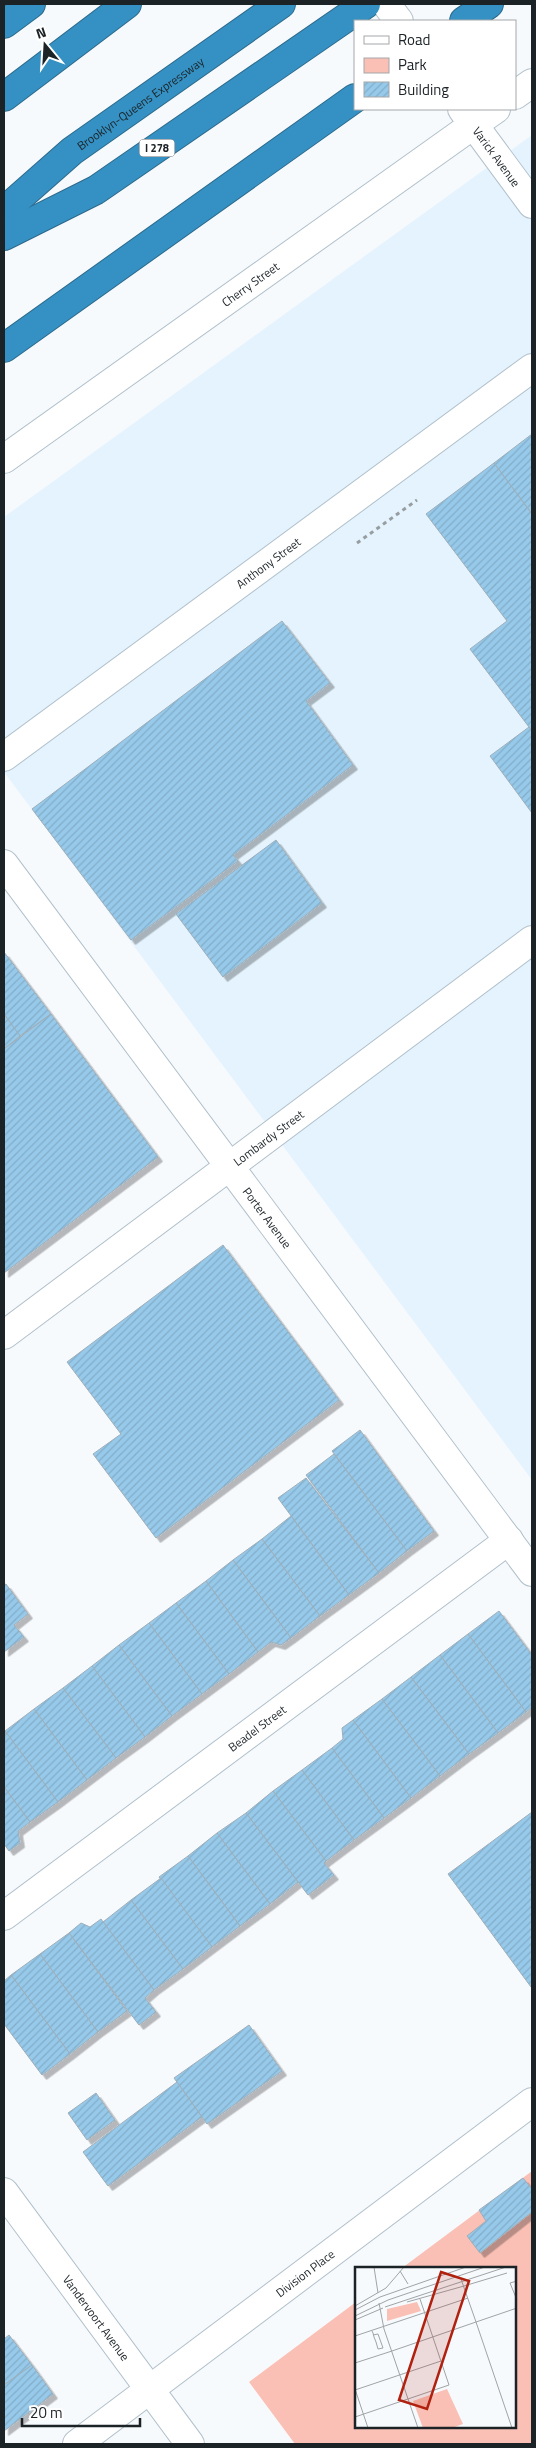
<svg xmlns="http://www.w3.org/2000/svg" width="536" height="2448" font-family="'Titillium Web',sans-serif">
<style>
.built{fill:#e4f3fd}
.green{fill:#fac0b5}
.building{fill:url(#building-hatch);stroke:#9eaeb9;filter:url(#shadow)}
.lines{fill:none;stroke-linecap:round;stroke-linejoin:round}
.minor-casing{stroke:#b1c1cc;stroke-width:30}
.secondary-casing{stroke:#b1c1cc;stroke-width:30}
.motorway-casing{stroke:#2c6a8c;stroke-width:30}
.path{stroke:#989da0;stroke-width:3;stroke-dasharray:4 4;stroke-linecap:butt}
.minor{stroke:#fff;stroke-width:28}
.secondary{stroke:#fff;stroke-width:28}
.motorway{stroke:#3591c3;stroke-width:28}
.labels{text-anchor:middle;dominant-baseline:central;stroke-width:4.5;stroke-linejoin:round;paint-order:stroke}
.shield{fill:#fff;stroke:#606568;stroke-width:1}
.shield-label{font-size:11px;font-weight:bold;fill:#1c2327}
.street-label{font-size:12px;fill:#1c2327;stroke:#fff}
.inset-road{fill:none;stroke:#9fa4a7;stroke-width:1}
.view{fill:#b0210f;fill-opacity:0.15;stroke:#b0210f;stroke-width:2.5}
.inset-edge{fill:none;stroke:#1c2327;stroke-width:2.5}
</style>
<defs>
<pattern id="building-hatch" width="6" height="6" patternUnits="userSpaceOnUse" patternTransform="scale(1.25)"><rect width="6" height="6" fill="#97caea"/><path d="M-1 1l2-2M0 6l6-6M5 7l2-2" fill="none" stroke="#82adc9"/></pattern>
<filter id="shadow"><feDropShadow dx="4.5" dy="4.5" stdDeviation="0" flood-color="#0004"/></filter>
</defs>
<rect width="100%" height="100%" fill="#f7fafd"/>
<!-- built -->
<path class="built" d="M 532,135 L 532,1480 L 4,772 L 4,517 Z"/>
<!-- green -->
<path class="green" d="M 532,2171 L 532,2444 L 295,2444 L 249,2382 L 356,2302 L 356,2427 L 515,2427 L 515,2268 L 402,2268 Z"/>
<!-- building -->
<g class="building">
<path d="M 532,434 L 532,514 L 494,463 Z"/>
<path d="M 494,463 L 532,514 L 532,731 L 470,649 L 507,621 L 426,514 Z"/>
<path d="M 282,621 L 330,683 L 306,701 L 353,765 L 233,855 L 238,861 L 131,940 L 32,809 Z"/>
<path d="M 529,727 L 532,731 L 532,813 L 490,756 Z"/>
<path d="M 276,840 L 322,903 L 223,977 L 176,914 Z"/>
<path d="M 4,952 L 51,1014 L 20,1036 L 4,1014 Z"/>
<path d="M 4,1014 L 20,1036 L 4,1049 Z"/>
<path d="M 51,1014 L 158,1157 L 4,1273 L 4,1049 Z"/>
<path d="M 223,1245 L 339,1400 L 156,1538 L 93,1454 L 121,1434 L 67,1362 Z"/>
<path d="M 360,1430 L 434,1531 L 407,1551 L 332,1451 Z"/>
<path d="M 334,1454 L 407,1551 L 379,1573 L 306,1475 Z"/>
<path d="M 306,1478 L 379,1573 L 349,1595 L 278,1498 Z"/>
<path d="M 291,1516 L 349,1595 L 320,1616 L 262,1539 Z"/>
<path d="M 262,1539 L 320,1616 L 291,1638 L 233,1560 Z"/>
<path d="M 233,1560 L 291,1638 L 281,1645 L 271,1642 L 258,1652 L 206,1581 Z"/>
<path d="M 206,1581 L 258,1652 L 229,1674 L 176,1603 Z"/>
<path d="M 6,1584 L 28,1614 L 14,1625 L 24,1637 L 4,1652 L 4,1585 Z"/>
<path d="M 176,1603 L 229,1674 L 202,1694 L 149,1623 Z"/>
<path d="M 499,1611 L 532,1655 L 532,1707 L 526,1712 L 468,1634 Z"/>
<path d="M 149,1623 L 202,1694 L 172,1716 L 119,1645 Z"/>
<path d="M 468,1634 L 526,1712 L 498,1733 L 440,1655 Z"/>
<path d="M 119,1645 L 172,1716 L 145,1737 L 92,1666 Z"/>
<path d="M 440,1655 L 498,1733 L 469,1754 L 411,1677 Z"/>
<path d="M 92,1666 L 145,1737 L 116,1758 L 63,1688 Z"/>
<path d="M 411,1677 L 469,1754 L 440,1776 L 382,1699 Z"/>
<path d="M 63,1688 L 116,1758 L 87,1780 L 34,1709 Z"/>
<path d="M 382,1699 L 440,1776 L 411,1798 L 353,1720 Z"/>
<path d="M 34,1709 L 87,1780 L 58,1802 L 5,1731 Z"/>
<path d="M 353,1720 L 411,1798 L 384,1818 L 332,1748 L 343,1739 L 342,1728 Z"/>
<path d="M 5,1731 L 58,1802 L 30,1822 L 4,1787 Z"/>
<path d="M 332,1748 L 384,1818 L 354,1840 L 302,1770 Z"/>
<path d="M 302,1770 L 354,1840 L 326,1861 L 273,1791 Z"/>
<path d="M 4,1787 L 30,1822 L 18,1831 L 20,1843 L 9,1851 L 4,1844 Z"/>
<path d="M 273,1791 L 326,1861 L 324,1863 L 334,1875 L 308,1895 L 246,1813 Z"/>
<path d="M 532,1812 L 532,1986 L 531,1987 L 448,1874 Z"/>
<path d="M 246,1813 L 298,1882 L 270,1904 L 217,1833 Z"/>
<path d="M 217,1833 L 270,1904 L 240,1926 L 188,1856 Z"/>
<path d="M 188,1856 L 240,1926 L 212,1947 L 159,1877 Z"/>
<path d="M 161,1878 L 212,1947 L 183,1969 L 131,1900 Z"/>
<path d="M 131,1900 L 183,1969 L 154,1990 L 103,1922 Z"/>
<path d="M 101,1919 L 154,1990 L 145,1998 L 156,2012 L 139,2025 L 69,1933 L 81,1923 L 90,1927 Z"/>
<path d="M 69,1933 L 127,2011 L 98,2032 L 40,1954 Z"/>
<path d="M 40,1954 L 98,2032 L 70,2054 L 11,1975 Z"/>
<path d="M 11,1975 L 70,2054 L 42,2075 L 4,2024 L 4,1981 Z"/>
<path d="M 249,2025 L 282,2071 L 207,2124 L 174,2078 Z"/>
<path d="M 177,2082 L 202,2117 L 108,2186 L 83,2152 Z"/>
<path d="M 96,2093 L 115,2120 L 87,2140 L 68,2113 Z"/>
<path d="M 523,2178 L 532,2189 L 532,2212 L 480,2253 L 467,2236 L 486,2221 L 479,2210 Z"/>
<path d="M 9,2335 L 32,2365 L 4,2385 L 4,2339 Z"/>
<path d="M 32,2365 L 53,2394 L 4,2431 L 4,2385 Z"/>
</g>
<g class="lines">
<defs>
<g id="minor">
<path d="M 515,95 L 532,83"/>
<path d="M 473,125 L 496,109"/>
<path id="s1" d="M 4,757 L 532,368"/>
<path id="s2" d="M 4,864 L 532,1572"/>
<path id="s3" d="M 4,1916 L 509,1540"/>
<path id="s4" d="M 77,2444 L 532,2102"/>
</g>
<g id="secondary">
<path d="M 386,4 L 399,21"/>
<path id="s5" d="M 462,109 L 532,204"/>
<path id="s6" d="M 4,459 L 473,125"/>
<path id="s7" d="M 4,1335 L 532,940"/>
<path id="s8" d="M 4,2192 L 190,2444"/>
</g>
<g id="motorway">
<path d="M 464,21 L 489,4"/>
<path d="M 4,24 L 31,4"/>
<path d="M 4,97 L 127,4"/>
<path id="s9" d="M 4,211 L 72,151 L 281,4"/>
<path d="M 4,236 L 96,190 L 366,4"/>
<path d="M 4,348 L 355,98"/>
</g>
</defs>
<!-- minor casing -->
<use href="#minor" class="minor-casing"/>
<!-- secondary casing -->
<use href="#secondary" class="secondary-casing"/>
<!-- motorway casing -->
<use href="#motorway" class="motorway-casing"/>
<!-- path -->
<path class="path" d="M 357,543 L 417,500"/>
<!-- minor -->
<use href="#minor" class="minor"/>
<!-- secondary -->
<use href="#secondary" class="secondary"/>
<!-- motorway -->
<use href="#motorway" class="motorway"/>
</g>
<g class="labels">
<!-- shield labels -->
<rect class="shield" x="139.5" y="139.5" width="35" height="17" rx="4"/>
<g class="shield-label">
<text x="157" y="148">I 278</text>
</g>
<!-- street labels -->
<g class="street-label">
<text stroke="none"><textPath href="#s9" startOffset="174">Brooklyn-Queens Expressway</textPath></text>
<text stroke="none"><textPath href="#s5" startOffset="59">Varick Avenue</textPath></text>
<text stroke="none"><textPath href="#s6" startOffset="302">Cherry Street</textPath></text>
<text stroke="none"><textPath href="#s1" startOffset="328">Anthony Street</textPath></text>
<text stroke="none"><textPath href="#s7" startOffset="330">Lombardy Street</textPath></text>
<text stroke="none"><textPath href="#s2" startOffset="441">Porter Avenue</textPath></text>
<text stroke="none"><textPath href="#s3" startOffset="315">Beadel Street</textPath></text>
<text stroke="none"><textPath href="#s4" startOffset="285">Division Place</textPath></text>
<text stroke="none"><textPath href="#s8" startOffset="156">Vandervoort Avenue</textPath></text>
</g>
</g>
<!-- overview -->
<g transform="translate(355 2267)">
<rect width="161" height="161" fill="#f7fafd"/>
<path d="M 92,122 L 108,157 L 97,161 L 68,161 L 58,134 Z" fill="#fac0b5"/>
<path d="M 62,35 L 66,44 L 32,54 L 32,42 Z" fill="#fac0b5"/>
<path class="inset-road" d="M 19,0 L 23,26M 45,4 L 53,17M 162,14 L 155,16 L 162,33M 109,19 L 152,6M 52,35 L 109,19M 24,36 L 29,62 L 63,161M 0,39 L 31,21 L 49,0M 30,40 L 151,0M 0,43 L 25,30 L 111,0M 0,49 L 33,33 L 130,0M 0,53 L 28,41M 17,64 L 18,66 L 19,70 L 21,75 L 23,82 L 28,81 L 23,67 L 18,68M 0,69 L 113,31M 37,84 L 121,55 L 106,12M 0,96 L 37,84M 0,122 L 13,161M 0,123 L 86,94M 0,150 L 94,118 L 65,32M 157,161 L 121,55 L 162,41"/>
<path class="view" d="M 86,5 L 114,14 L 72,142 L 44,133 Z"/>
<rect width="161" height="161" class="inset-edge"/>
</g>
<!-- border -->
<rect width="536" height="2448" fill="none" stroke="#1c2327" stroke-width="10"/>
<!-- legend -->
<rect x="354" y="20" width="162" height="90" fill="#ffffff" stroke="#a4a7a9"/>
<rect x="364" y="36" width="25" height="8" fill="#ffffff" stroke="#a4a7a9"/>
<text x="398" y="45" font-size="15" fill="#1c2327">Road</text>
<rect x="364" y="58" width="25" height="15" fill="#fac0b5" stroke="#a4a7a9"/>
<text x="398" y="70" font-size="15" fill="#1c2327">Park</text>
<rect x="364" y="82" width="25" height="15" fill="url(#building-hatch)" stroke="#a4a7a9"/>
<text x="398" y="95" font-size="15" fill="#1c2327">Building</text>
<!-- north arrow -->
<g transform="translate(45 45) rotate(342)" stroke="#ffffff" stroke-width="4" paint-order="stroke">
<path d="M0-4L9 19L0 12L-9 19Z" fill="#1c2327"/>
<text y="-8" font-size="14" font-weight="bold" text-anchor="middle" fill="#1c2327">N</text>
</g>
<!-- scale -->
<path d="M22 2418v8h118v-8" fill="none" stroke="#1c2327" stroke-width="2.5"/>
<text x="30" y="2418" font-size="15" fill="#1c2327" stroke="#ffffff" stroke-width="4" paint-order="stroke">20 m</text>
</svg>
